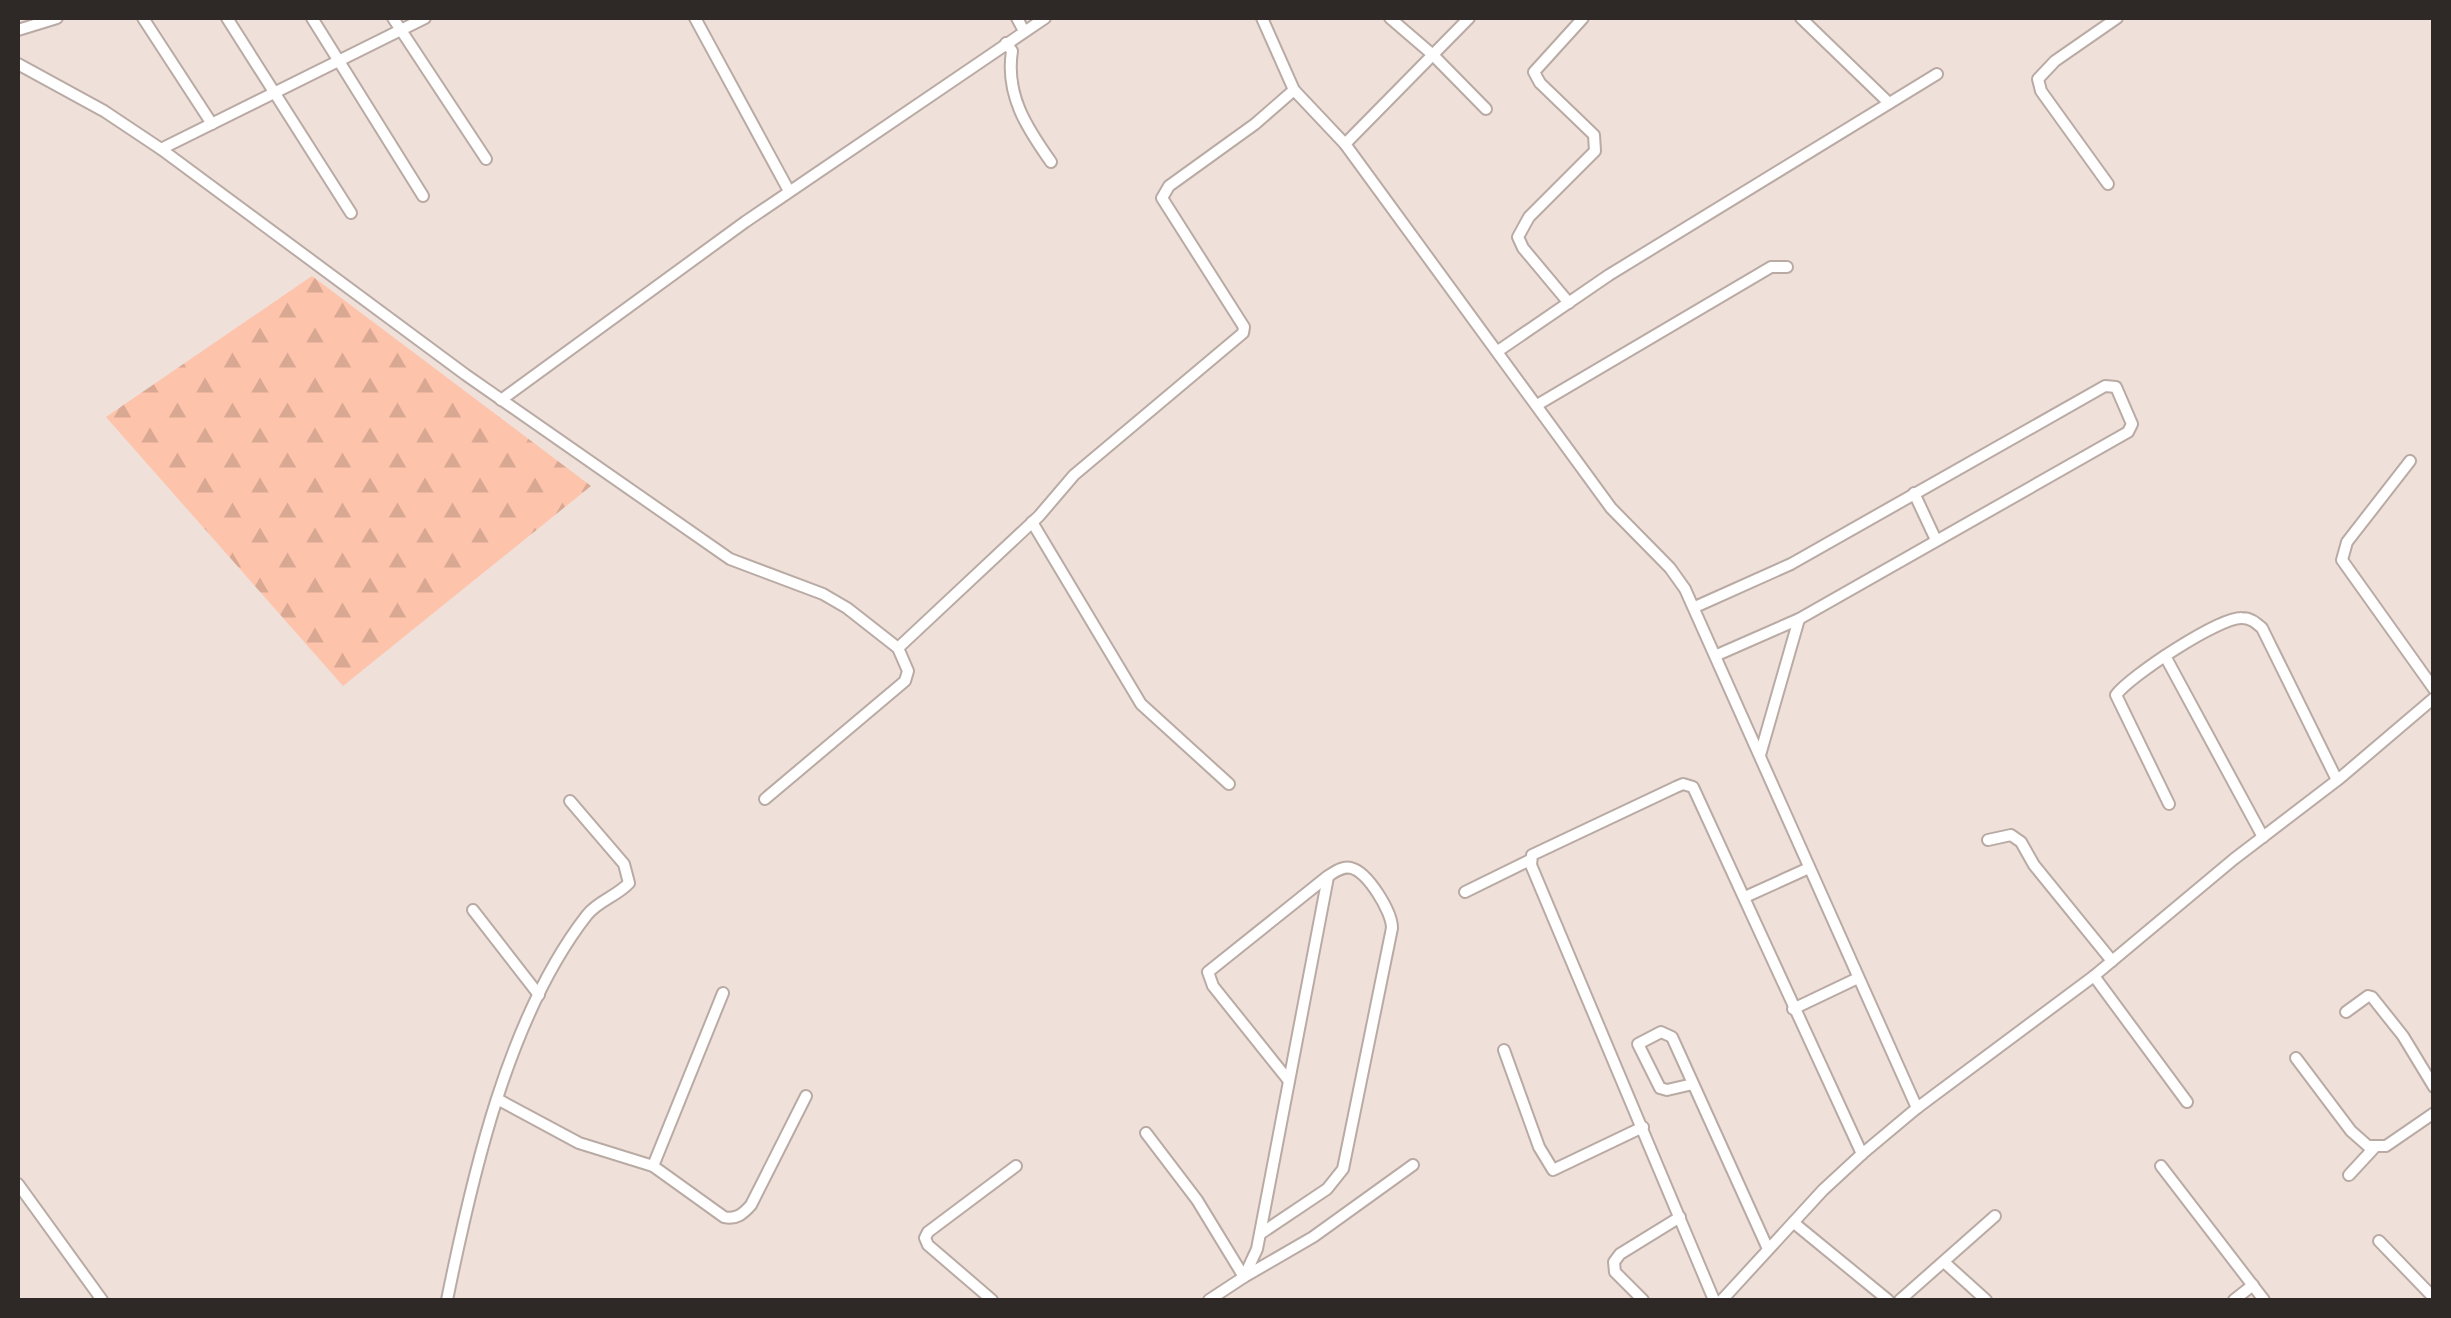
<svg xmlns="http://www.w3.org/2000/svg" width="2451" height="1318" font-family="'Sofia Sans Condensed',sans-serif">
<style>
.forest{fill:url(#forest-firs)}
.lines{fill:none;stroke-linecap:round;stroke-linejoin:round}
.street-casing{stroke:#b9aaa4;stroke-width:14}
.street{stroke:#fff;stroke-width:10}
</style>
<defs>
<pattern id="forest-firs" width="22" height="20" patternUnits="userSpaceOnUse" patternTransform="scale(2.5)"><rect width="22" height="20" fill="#fdc3ab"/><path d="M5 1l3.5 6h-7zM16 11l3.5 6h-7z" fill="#d9a893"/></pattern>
</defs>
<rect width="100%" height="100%" fill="#efe0da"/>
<!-- forest -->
<path class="forest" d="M 312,276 L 591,486 L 343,686 L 106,417 Z"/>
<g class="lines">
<defs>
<g id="street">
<path d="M 143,18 L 212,124"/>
<path d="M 227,18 L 351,213"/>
<path d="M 312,18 L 423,196"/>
<path d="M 393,18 L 486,159"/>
<path d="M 695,18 L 789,191"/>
<path d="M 1017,18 L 1024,31"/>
<path d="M 1390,18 L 1433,55 L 1486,109"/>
<path d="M 1801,18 L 1889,103"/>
<path d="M 18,30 L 57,18"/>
<path d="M 1006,43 L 1012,51 C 1005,95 1027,128 1051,162"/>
<path d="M 18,64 L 104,111 L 161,149 L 466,375 L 730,559 L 823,594 L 847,608 L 898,648 L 908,671 L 905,681 L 765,799"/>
<path d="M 1294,90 L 1345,144 L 1611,508 L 1670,568 L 1685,589 L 1917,1108"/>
<path d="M 1345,144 L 1469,18"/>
<path d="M 161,149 L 425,18"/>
<path d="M 2108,184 L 2041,91 L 2038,79 L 2055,61 L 2117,18"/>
<path d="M 1569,303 L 1523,248 L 1518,237 L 1529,217 L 1595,151 L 1594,135 L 1540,83 L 1534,72 L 1583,18"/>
<path d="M 1498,351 L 1609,275 L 1937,74"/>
<path d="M 501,400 L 745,222 L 1045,18"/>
<path d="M 1537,405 L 1771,267 L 1787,267"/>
<path d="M 2410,461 L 2347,542 L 2342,560 L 2434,689"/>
<path d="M 1914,493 L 1936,540"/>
<path d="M 1032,522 L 1141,704 L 1229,784"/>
<path d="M 1695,607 L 1791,564 L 2105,386 L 2116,387 L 2132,424 L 2128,432 L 1799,619 L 1717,655"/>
<path d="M 898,648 L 1039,516 L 1074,475 L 1243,333 L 1244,327 L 1162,198 L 1169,186 L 1255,124 L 1294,90 L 1262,18"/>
<path d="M 2165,656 L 2263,837"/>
<path d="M 1760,755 L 1799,619"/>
<path d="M 2169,804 L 2116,695 C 2130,676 2219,617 2242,618 C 2251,618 2256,623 2262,628 L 2337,780"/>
<path d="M 1988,840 L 2011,835 L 2021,842 L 2034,865 L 2112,961"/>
<path d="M 1328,877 L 1257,1249 L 1244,1277 L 1313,1237 L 1413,1165"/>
<path d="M 1465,892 L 1530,860"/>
<path d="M 1745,897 L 1809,868"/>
<path d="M 473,910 L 539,995"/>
<path d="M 2094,976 L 2187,1102"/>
<path d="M 1793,1009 L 1858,978"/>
<path d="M 2346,1012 L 2368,996 L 2372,997 L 2403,1036 L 2434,1087"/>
<path d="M 1504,1050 L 1539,1147 L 1553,1170 L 1643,1127"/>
<path d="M 2296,1058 L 2351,1131 L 2368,1146 L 2386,1146 L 2434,1113"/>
<path d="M 1693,1084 L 1667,1090 L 1660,1088 L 1638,1044 L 1661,1032 L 1672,1037 L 1768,1249"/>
<path d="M 499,1100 L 579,1143 L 653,1166 L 724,1217 C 736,1220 743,1214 751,1205 L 806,1096"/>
<path d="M 1146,1133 L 1197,1200 L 1244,1277 L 1209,1300"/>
<path d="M 653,1166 L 723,993"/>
<path d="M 2161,1166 L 2264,1300"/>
<path d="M 2349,1175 L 2374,1148"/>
<path d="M 18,1184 L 102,1300"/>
<path d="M 1794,1223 L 1888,1300"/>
<path d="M 1260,1234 L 1327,1189 L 1343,1169 L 1392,928 C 1392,912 1368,872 1351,868 C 1342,866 1335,872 1328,876 L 1208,972 L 1213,986 L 1289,1081"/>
<path d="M 2379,1241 L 2434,1298"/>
<path d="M 1944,1262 L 1986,1300"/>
<path d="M 447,1300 C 472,1177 508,1016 587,915 C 598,901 617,896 629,883 L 624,864 L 570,801"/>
<path d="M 992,1300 L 928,1245 L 925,1238 L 928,1232 L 1016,1166"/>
<path d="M 1643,1300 L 1615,1272 L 1614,1262 L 1620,1254 L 1680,1217"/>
<path d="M 1714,1300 L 1531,865 L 1532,855 L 1676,787 L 1683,784 L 1693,787 L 1862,1154"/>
<path d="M 1722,1300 L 1823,1190 L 1862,1154 L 1917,1108 L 2094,976 L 2234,859 L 2340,778 L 2434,698"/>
<path d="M 1900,1300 L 1995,1216"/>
<path d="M 2234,1300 L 2253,1285"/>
</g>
</defs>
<!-- street casing -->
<use href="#street" class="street-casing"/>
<!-- street -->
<use href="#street" class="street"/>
</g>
<!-- border -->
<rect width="2451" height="1318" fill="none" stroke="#2e2826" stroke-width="40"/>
</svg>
